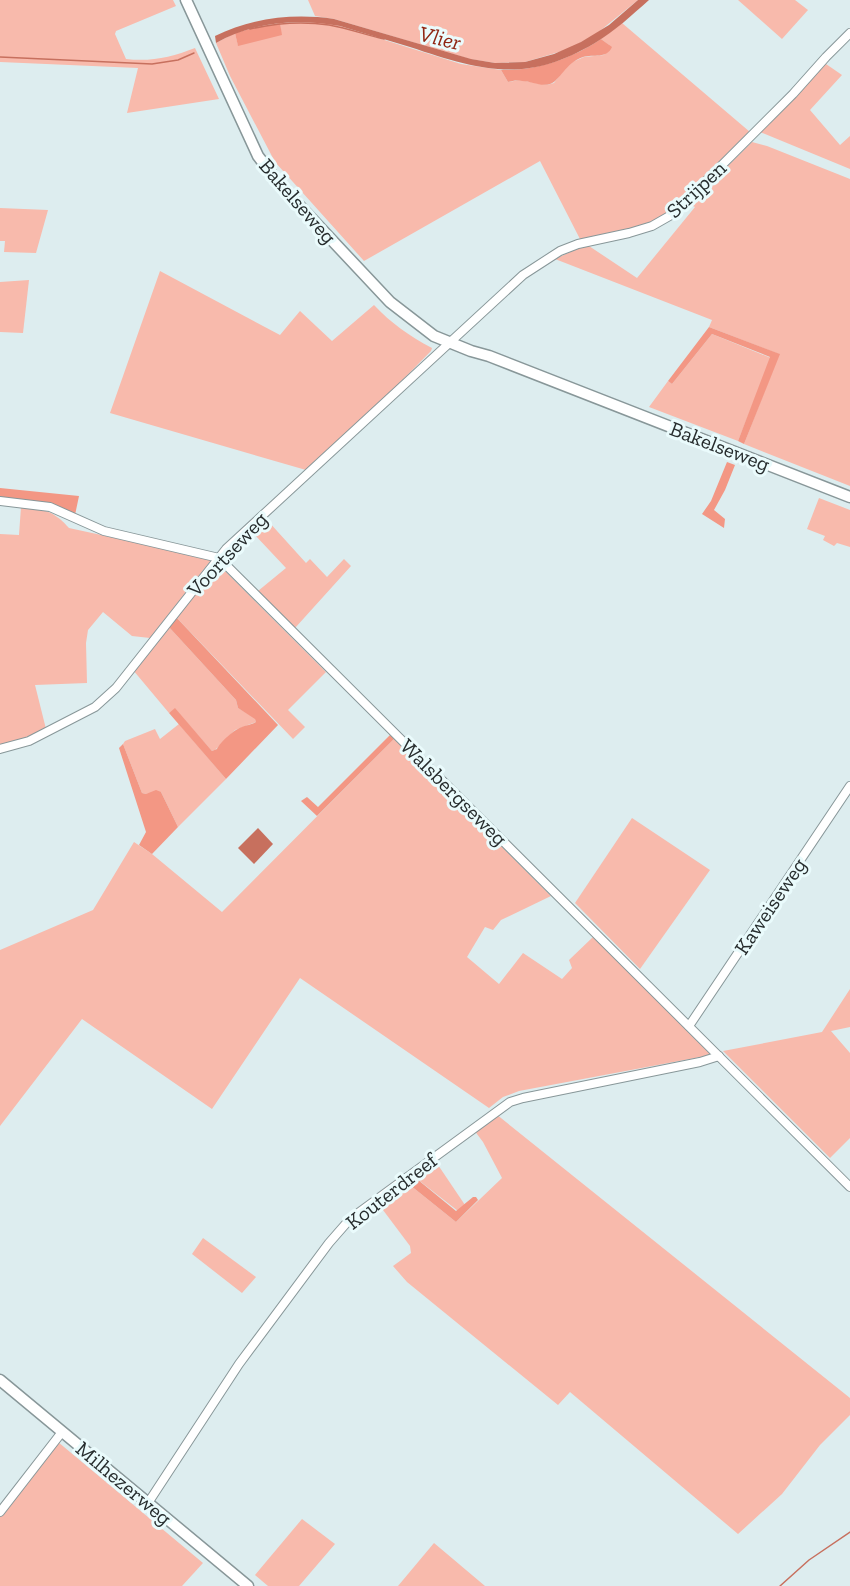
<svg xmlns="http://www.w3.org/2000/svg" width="850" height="1586" font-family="'Zilla Slab',serif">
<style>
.green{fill:#f8baac}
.forest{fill:#f39784}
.water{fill:#c7705e}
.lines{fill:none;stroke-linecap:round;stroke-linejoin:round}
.stream{stroke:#c7705e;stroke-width:1.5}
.street-casing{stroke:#889799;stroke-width:10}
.secondary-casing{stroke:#889799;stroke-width:13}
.street{stroke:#fff;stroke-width:8}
.secondary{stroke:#fff;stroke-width:10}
.labels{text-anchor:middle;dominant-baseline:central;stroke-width:6;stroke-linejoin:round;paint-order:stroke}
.street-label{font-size:21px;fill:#272d2e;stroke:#eafbfc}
.water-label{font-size:22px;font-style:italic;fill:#902613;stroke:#eafbfc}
</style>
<rect width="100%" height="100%" fill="#ddedef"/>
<!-- green -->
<g class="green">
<path d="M 0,0 L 173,0 L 176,6 L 116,31 L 115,34 L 126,59 C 151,62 172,57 195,48 L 219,99 L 127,113 L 138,68 L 0,62 Z"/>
<path d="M 308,0 L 638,0 L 596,34 L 569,49 L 525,62 L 495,63 L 470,59 L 334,19 L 315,16 Z"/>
<path d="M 738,0 L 795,0 L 808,10 L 782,39 Z"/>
<path d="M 323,22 L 340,26 L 461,64 L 501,70 L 508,82 L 520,80 L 547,85 L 554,83 L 568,64 L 584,57 L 604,55 L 609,45 L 601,39 L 622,23 L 750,132 L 672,210 L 649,225 L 581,241 L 540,161 L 364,261 L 275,162 L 230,76 L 216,43 L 235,33 L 238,45 L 281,34 L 280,23 Z"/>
<path d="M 826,64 L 842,75 L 810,110 L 840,145 L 850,136 L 850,169 L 760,132 Z"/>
<path d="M 752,142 L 767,146 L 850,179 L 850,486 L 744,444 L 779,354 L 709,327 L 712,320 L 555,259 L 579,248 L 589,246 L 637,278 L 695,207 L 689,204 Z"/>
<path d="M 0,208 L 48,210 L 36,253 L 4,252 L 5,241 L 0,241 Z"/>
<path d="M 160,271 L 280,335 L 300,311 L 332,341 L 374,305 C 391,323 409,336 432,348 L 431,351 L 374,409 L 306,470 L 110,413 Z"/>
<path d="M 29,280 L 23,333 L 0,332 L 0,282 Z"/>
<path d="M 712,334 L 771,358 L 738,441 L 649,407 L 668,381 L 672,384 Z"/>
<path d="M 819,498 L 850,510 L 850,547 L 837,543 L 834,546 L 823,540 L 825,536 L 807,529 Z"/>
<path d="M 21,507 C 44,509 54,511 69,528 L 212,559 L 150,638 L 132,636 L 103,612 L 88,630 L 86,643 L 87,683 L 35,685 L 46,729 L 11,744 L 0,744 L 0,534 L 19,535 Z"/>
<path d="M 268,521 L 306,563 L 310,559 L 327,577 L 344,559 L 351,566 L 295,628 L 258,591 L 286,568 L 254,534 Z"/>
<path d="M 220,566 L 326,672 L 288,710 L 305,727 L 293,739 L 175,616 L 203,582 Z"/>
<path d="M 168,626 L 236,700 L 238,708 L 255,718 L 256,722 L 235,730 L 215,750 L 212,751 L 175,709 L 169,713 L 133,670 Z"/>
<path d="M 179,724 L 226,779 L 178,827 L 161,792 L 146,794 L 142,793 L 123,744 L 125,741 L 155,729 L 160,739 Z"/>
<path d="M 394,739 L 551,896 L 501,920 L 493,930 L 485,927 L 467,957 L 499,984 L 523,953 L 562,979 L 572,968 L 569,960 L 593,937 L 711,1055 L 519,1091 L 503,1097 L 489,1108 L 300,978 L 212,1109 L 82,1019 L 0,1126 L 0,950 L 93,910 L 134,842 L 152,854 L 222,912 Z"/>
<path d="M 632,818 L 710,870 L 640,969 L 575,903 Z"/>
<path d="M 850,989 L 850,1027 L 831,1031 L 850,1053 L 850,1138 L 830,1158 L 723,1051 L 822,1032 Z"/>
<path d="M 496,1114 L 850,1398 L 850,1415 L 820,1445 L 782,1494 L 738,1534 L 570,1392 L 558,1405 L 407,1282 L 393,1266 L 411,1253 L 410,1246 L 377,1202 L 405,1181 L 456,1222 L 502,1178 L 483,1142 L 474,1130 Z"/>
<path d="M 434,1159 L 465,1205 L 458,1211 L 412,1175 Z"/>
<path d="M 203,1238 L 256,1277 L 242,1293 L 192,1254 Z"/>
<path d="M 58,1442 L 203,1563 L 182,1586 L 0,1586 L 0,1515 Z"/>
<path d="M 302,1519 L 335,1544 L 299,1586 L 268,1586 L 255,1575 Z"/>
<path d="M 434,1543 L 485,1586 L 398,1586 Z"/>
</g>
<!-- forest -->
<g class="forest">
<path d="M 280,23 L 282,35 L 238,46 L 235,33 L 261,26 Z"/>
<path d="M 601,39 L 612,47 C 607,59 593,54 583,57 C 565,63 560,81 550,84 C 541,87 531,81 522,81 C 517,80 512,81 508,82 L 501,70 C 536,71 571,59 601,39 Z"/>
<path d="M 709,327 L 780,354 L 744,444 L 738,441 L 770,357 L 712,334 L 672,384 L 668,381 Z"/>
<path d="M 727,462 L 735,465 L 725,490 L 714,510 L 725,519 L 724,528 L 702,514 L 711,501 Z"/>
<path d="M 0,488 L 79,496 L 75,515 L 44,503 L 0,498 Z"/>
<path d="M 175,616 L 278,725 L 226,779 L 169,713 L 175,708 L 212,751 L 217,749 C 220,742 235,729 242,727 C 247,725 251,725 256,722 L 255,719 L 238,708 L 236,700 L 168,626 Z"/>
<path d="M 390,735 L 394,739 L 317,816 L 301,801 L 307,797 L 318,807 Z"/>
<path d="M 123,744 L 142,793 L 146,794 L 156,790 L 161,792 L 178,827 L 152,854 L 139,845 L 146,832 L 119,748 Z"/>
<path d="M 412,1175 L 456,1211 L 473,1197 L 476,1197 L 478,1200 L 456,1222 L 405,1181 Z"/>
</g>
<!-- water -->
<g class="water">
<path d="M 638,0 L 649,0 C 632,15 615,31 595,43 C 526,84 482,71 410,47 C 387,40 363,33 340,26 C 299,18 252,22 216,43 L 215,36 C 252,18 293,13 334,19 L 471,59 L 495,63 L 525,62 L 554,54 L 581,42 L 609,25 Z"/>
<path d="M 258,828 L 273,844 L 254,864 L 238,848 Z"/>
</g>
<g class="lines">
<!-- stream -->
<g class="stream">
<path d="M 250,29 C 276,23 303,21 329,25 C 347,28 366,35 384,39"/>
<path d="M 0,57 L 152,64 L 178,60 L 194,53"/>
<path d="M 780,1586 L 809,1560 L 850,1532"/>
</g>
<defs>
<g id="street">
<path d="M 0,501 L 50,507 L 104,531 L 219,558 L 850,1187"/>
<path d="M 0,749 L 29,741 L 95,707 L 116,688 L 226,549 L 523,275 L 560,251 L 578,244 L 629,233 L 652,226 L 673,214 L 793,94 L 826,57 L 850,33"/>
<path d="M 689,1026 L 850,786"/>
<path d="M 148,1503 L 239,1364 L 329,1243 L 350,1219 L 510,1102 L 523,1098 L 700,1062 L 719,1056"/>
<path d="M 0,1512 L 62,1432"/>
</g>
<g id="secondary">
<path d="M 186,0 L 258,156 L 281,186 L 390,302 L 434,336 L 471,351 L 489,356 L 850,497"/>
<path d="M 0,1380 L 248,1586"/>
</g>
</defs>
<!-- street casing -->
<use href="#street" class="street-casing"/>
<!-- secondary casing -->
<use href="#secondary" class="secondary-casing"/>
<!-- street -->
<use href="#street" class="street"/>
<!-- secondary -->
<use href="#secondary" class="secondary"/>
</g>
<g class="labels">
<!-- street labels -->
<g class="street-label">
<text transform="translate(696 189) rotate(-43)">Strijpen</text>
<text transform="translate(298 201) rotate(49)">Bakelseweg</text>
<text transform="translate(720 446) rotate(21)">Bakelseweg</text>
<text transform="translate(227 554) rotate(-47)">Voortseweg</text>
<text transform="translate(454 792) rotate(45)">Walsbergseweg</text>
<text transform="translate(770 906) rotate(-56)">Kaweiseweg</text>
<text transform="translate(391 1191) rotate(-38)">Kouterdreef</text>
<text transform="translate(124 1483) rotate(40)">Milhezerweg</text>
</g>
<!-- water labels -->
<g class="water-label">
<text transform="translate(440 38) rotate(14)">Vlier</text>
</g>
</g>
</svg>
